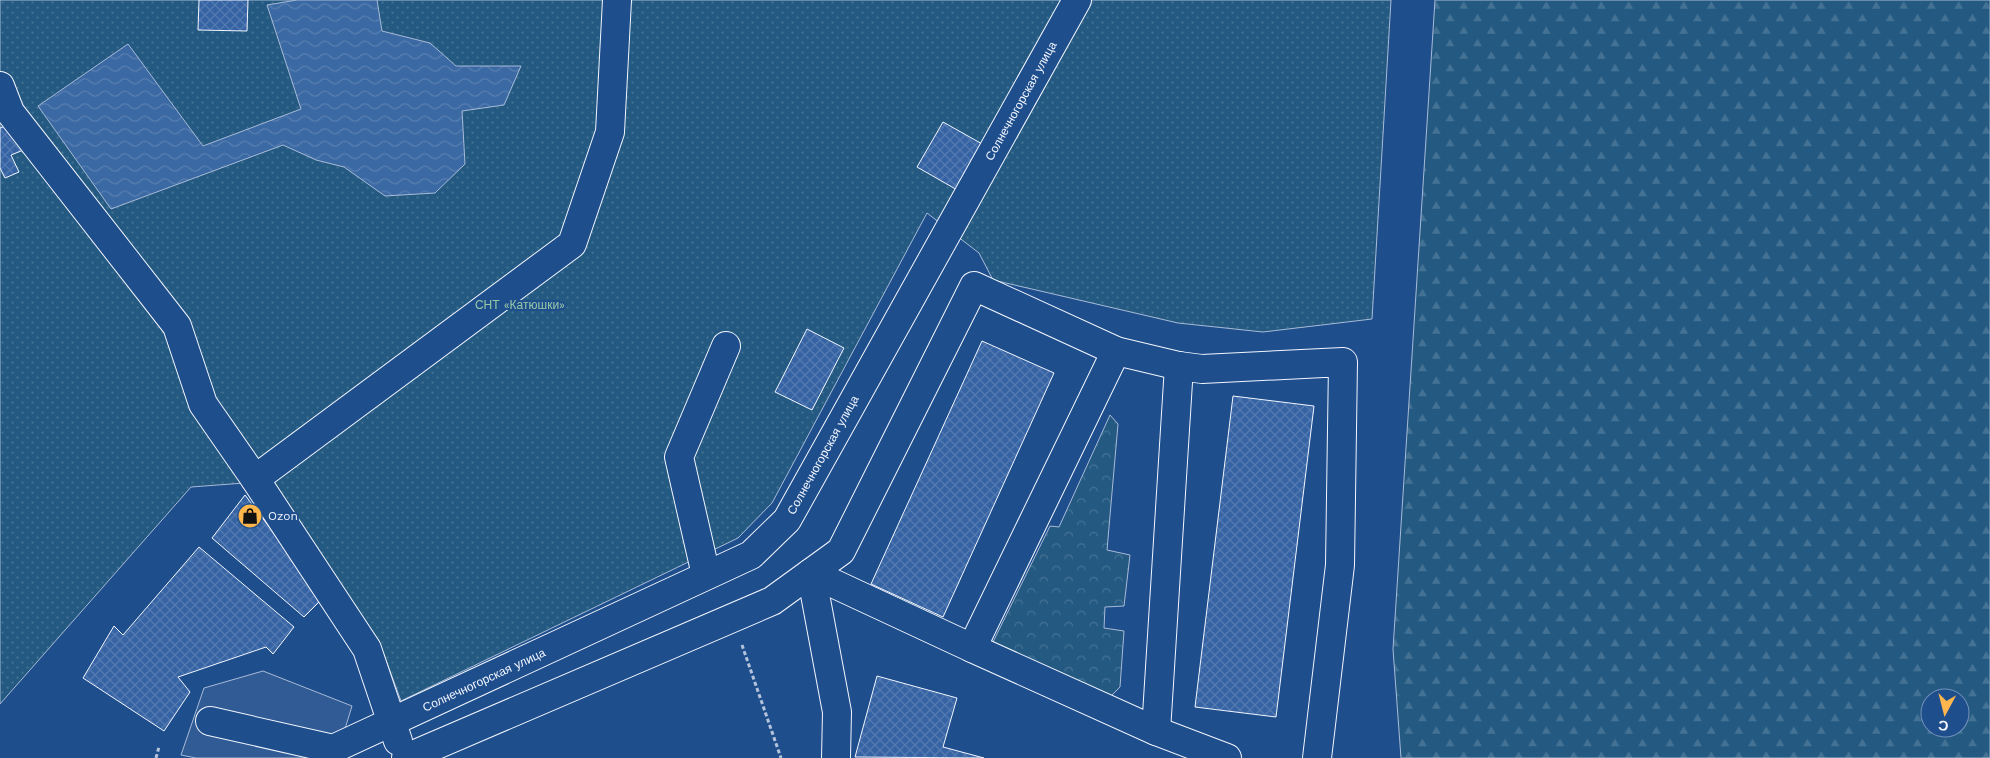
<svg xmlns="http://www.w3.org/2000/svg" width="1990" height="758" font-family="'Work Sans',sans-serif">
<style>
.grass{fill:url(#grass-dots);stroke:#a8bbd7}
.forest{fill:url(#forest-firs);stroke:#a8bbd7;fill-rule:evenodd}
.park{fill:url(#park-crowns);stroke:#a8bbd7}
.parking{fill:#305b95;stroke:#a8bbd7}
.water{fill:url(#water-waves);stroke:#a8bbd7}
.building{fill:url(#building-cross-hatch);stroke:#f2f6ff}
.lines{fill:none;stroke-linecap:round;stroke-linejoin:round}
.minor-casing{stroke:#f2f6ff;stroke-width:30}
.path{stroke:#b3c4dc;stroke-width:3;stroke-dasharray:4 2.5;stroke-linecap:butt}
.minor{stroke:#1f4e8c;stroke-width:28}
.labels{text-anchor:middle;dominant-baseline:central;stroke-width:4;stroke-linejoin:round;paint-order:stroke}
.street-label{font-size:12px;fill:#f2f6ff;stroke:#1f4e8c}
.park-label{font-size:12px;fill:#97c8a6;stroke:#1f4e8c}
.poi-label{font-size:12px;fill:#f2f6ff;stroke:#1f4e8c;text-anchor:start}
</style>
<defs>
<pattern id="grass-dots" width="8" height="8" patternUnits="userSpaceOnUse" patternTransform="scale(1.25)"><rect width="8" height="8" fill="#245a82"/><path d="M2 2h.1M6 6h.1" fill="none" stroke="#447295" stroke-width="1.8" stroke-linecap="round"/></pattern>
<pattern id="forest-firs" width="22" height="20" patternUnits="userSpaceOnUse" patternTransform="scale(1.25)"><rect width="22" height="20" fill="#245a82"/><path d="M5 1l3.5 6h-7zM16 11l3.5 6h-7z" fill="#447295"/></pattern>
<pattern id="park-crowns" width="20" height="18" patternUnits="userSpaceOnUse" patternTransform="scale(1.25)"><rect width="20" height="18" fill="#245a82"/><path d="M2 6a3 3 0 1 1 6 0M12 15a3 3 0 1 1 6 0" fill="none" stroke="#447295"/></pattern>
<pattern id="water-waves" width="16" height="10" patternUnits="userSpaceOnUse" patternTransform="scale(1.25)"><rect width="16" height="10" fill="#3b69a3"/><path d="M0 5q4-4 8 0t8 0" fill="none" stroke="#587fb1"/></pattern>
<pattern id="building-cross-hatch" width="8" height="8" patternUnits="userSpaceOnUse" patternTransform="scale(1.25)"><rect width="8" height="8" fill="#3563a3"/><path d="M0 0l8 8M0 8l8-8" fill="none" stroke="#537ab1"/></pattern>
</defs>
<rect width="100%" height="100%" fill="#1f4e8c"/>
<!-- grass -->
<path class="grass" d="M 0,0 L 1391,0 L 1372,319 L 1263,332 L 1178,323 L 993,280 L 979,253 L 927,213 L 772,503 L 738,538 L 401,701 L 379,641 L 271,481 L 191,487 L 0,704 Z"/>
<!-- forest -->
<path class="forest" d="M 1435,0 L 1990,0 L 1990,758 L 1401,758 L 1393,649 ZM 1930,698 L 1960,698 L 1960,728 L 1930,728 Z"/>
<!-- park -->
<path class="park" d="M 1110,415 L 1118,424 L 1107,550 L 1130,555 L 1124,606 L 1105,607 L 1104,628 L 1124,631 L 1120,687 L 1110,697 L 993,642 L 1050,526 L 1059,527 Z"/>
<!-- parking -->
<path class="parking" d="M 263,671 L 352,706 L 336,758 L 196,758 L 181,755 L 204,688 Z"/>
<!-- water -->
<path class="water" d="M 297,0 L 377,0 L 382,31 L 430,43 L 456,66 L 521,66 L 504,105 L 462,111 L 465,164 L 435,193 L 385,196 L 344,167 L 316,160 L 283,145 L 111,209 L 38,106 L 128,44 L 203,146 L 301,109 L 267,5 Z"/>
<!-- building -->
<g class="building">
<path d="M 199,0 L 248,0 L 247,31 L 198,30 Z"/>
<path d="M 14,122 L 26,149 L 11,155 L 19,172 L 5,178 L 0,168 L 0,128 Z"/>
<path d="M 943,122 L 984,145 L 959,191 L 917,167 Z"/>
<path d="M 807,329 L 844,348 L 812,410 L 775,392 Z"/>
<path d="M 982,341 L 1054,373 L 943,617 L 871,584 Z"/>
<path d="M 1233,396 L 1314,406 L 1276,717 L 1195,707 Z"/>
<path d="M 245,495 L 323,598 L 304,617 L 212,538 Z"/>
<path d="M 199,547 L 294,627 L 273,654 L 266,647 L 178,677 L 190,692 L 164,731 L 83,678 L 114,626 L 123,635 Z"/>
<path d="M 877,676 L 957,698 L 943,747 L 984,758 L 855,757 Z"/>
</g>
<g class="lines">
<defs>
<g id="minor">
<path d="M 0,86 L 10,112 L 177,326 L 203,404 L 255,479 L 367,649 L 398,741"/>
<path d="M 1116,351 L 972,648 L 1156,731 L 1179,366"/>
<path d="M 255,479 L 572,244 L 610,132 L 617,0"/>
<path d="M 811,573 L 837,712 L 836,758"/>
<path d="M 811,573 L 972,648"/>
<path d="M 706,575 L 679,457 L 726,346"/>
<path d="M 210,721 L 333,749 L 751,555 L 787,520 L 1077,0"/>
<path d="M 1156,731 L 1227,758"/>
<path d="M 406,758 L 772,601 L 841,551 L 974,286 L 1116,351 L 1179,366 L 1202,369 L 1343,362 L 1340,565 L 1317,758"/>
</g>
</defs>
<!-- minor casing -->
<use href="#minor" class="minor-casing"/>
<!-- path -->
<g class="path">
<path d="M 742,645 L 781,758"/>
<path d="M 156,758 L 159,747"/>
</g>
<!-- minor -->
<use href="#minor" class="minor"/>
</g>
<!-- icons -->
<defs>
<symbol id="shop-disc" viewBox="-11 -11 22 22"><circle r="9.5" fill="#ffb74d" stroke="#1f4e8c"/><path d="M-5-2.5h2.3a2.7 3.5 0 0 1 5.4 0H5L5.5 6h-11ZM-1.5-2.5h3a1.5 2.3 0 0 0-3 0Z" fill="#111"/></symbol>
</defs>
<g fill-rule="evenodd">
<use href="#shop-disc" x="236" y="502" width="28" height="28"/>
</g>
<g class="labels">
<!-- street labels -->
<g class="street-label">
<text transform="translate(1021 101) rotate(-61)">Солнечногорская улица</text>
<text transform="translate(823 455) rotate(-61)">Солнечногорская улица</text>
<text transform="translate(484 680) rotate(-25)">Солнечногорская улица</text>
</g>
<!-- park labels -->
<g class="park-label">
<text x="520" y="305">СНТ «Катюшки»</text>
</g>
<!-- poi labels -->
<g class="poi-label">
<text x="268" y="516">Ozon</text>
</g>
</g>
<!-- north arrow -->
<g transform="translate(1945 713) rotate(187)"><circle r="24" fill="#1f4e8c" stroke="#7391ba"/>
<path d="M0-4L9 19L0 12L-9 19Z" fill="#ffb74d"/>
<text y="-8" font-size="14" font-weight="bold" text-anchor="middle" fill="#f2f6ff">С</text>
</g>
</svg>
